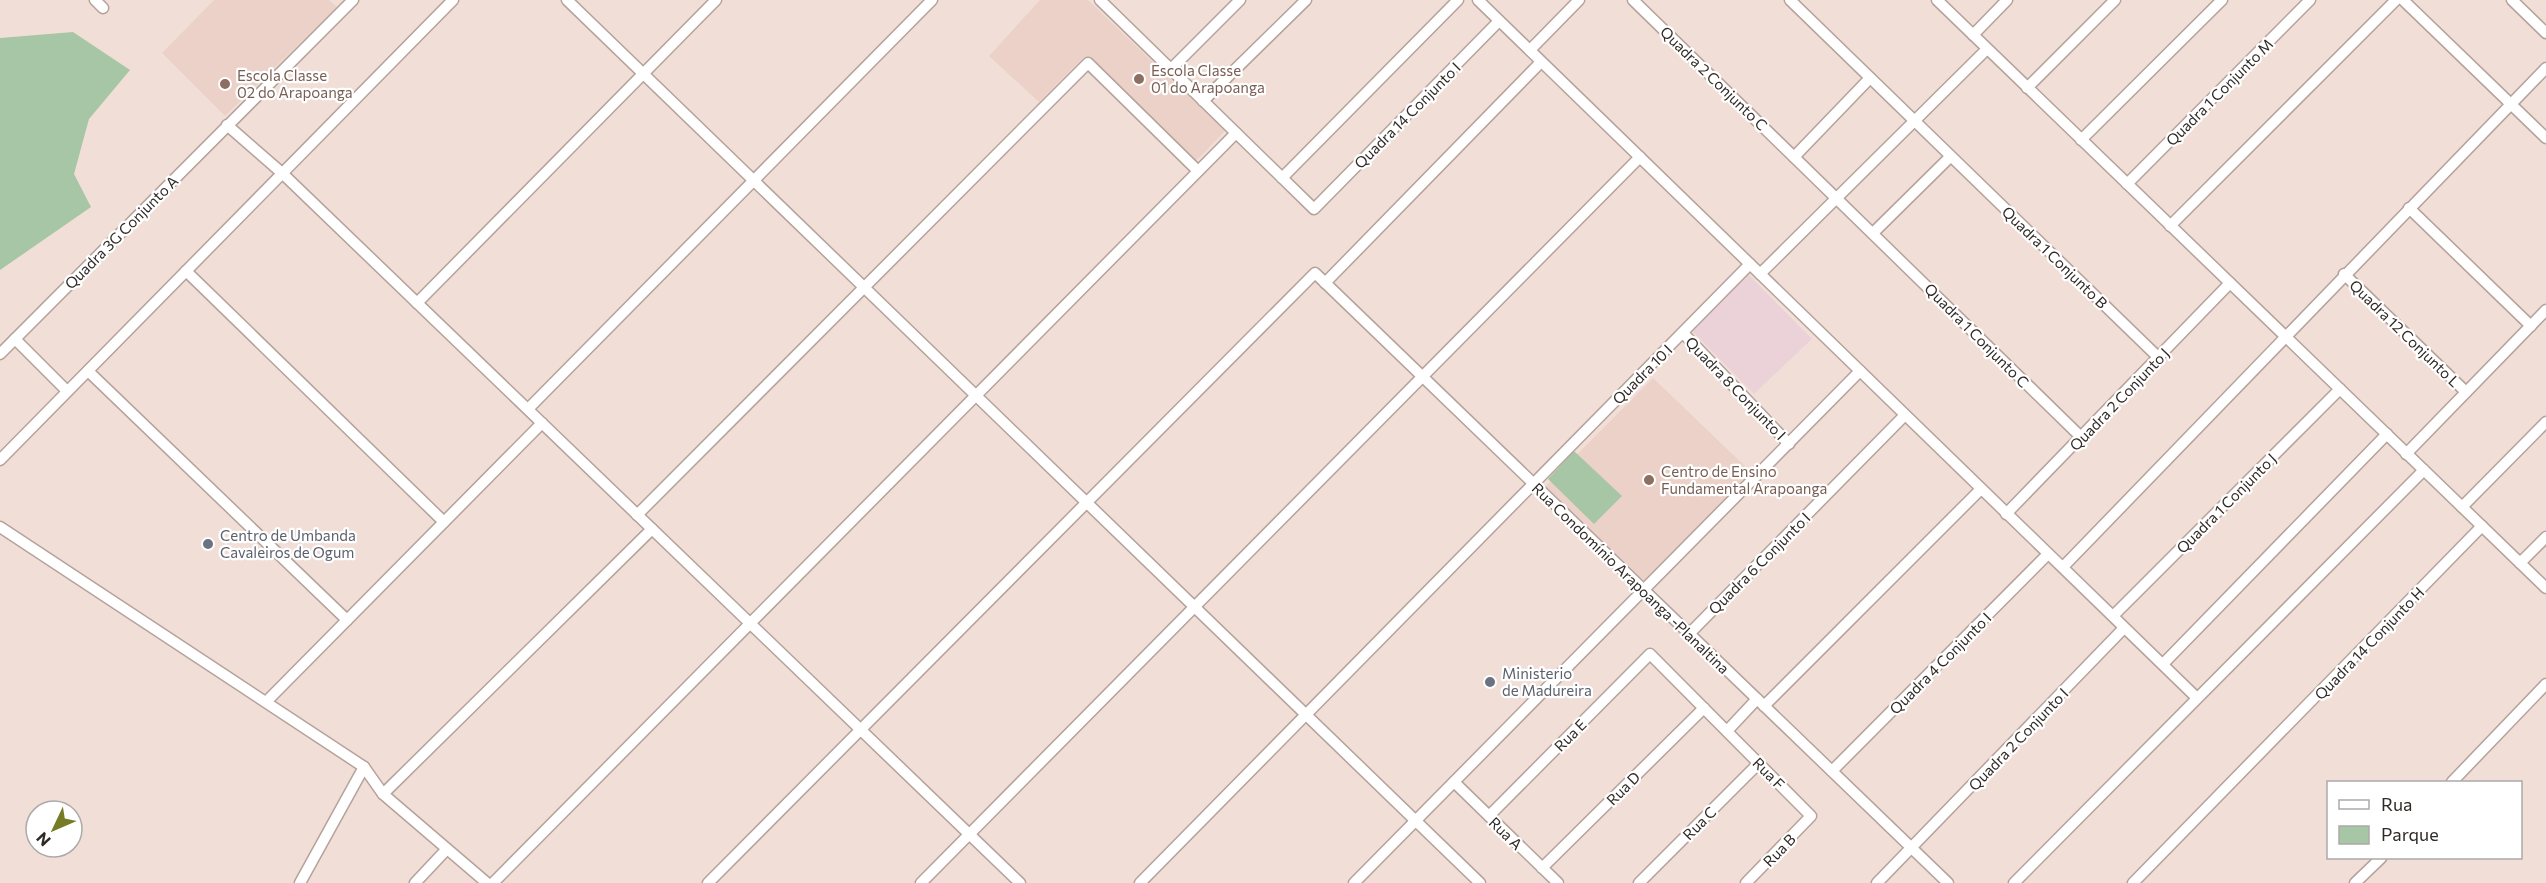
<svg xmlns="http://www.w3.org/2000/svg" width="2546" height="883" font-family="Commissioner,sans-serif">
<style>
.commercial{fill:#ebd2d9}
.built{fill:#ebd1c7}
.green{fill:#a6c6a5}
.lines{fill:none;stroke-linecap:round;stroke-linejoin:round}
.street-casing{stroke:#b4a29b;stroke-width:13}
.street{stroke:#fff;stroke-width:10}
.education-dot{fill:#8d6e63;stroke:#fff;stroke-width:2}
.worship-dot{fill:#6b7280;stroke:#fff;stroke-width:2}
.labels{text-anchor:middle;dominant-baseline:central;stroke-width:4.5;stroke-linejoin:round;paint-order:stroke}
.education-label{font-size:15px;fill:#785e54;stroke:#fff;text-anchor:start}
.street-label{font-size:15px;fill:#302a27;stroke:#fff}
.worship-label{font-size:15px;fill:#5b616d;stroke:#fff;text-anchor:start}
</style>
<rect width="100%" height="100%" fill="#f1dfd7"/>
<!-- commercial -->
<path class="commercial" d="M 1747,273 L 1812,339 L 1754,394 L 1691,330 Z"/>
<!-- built -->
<g class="built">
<path d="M 214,0 L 329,0 L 337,7 L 225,116 L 162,53 Z"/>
<path d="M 1040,0 L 1088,0 L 1225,131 L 1194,163 L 1084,57 L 1039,102 L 989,56 Z"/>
<path d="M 1653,378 L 1752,473 L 1646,582 L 1545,487 Z"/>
</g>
<!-- green -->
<g class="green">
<path d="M 73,32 L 130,70 L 89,119 L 74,174 L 91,207 L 0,270 L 0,38 Z"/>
<path d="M 1574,451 L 1622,496 L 1594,524 L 1548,479 Z"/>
</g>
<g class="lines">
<defs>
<g id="street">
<path d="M 95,0 L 103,8"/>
<path d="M 567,0 L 1480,883"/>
<path d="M 1100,0 L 1314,209 L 1499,21"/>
<path d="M 1478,0 L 2197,698"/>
<path d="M 1633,0 L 2081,437"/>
<path d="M 1790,0 L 2159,358"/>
<path d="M 1937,0 L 2546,588"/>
<path d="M 2403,0 L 2546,138"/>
<path d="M 2512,0 L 2546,33"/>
<path d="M 1973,35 L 2007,0"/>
<path d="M 1530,50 L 1579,0"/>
<path d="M 1171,69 L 1240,0"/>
<path d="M 2027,88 L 2115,0"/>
<path d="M 1203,101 L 1306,0"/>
<path d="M 227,125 L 282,173 L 1020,883"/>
<path d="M 2081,140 L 2222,0"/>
<path d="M 1794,157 L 1870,78"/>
<path d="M 1282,178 L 1458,0"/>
<path d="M 2127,184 L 2310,0"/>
<path d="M 2409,208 L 2531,326"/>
<path d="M 2170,226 L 2396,0"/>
<path d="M 1873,233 L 1950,157"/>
<path d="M 186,271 L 444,522"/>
<path d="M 1760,274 L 1987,49"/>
<path d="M 2344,274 L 2466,392"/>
<path d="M 1325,283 L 1541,62"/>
<path d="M 417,303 L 716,0"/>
<path d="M 1683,333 L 1789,444"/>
<path d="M 15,339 L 67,391"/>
<path d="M 0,354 L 353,0"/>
<path d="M 88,371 L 347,620"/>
<path d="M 528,409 L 932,0"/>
<path d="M 2406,454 L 2546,310"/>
<path d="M 0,460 L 453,0"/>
<path d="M 2462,507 L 2546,422"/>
<path d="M 2006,514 L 2230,283"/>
<path d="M 637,515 L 1088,63 L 1198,171"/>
<path d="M 0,527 L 364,767 L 383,794 L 487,883"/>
<path d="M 2520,563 L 2546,537"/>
<path d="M 2063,567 L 2546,68"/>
<path d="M 2113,616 L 2340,389"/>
<path d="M 1689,634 L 1905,415"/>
<path d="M 2163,664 L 2387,434"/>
<path d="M 266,702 L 542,423"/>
<path d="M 1764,706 L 1981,489"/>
<path d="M 1727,731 L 1757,699"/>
<path d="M 1832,771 L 2048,554"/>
<path d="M 1454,782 L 1558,883"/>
<path d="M 2452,782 L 2546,684"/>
<path d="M 383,794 L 652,529"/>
<path d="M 1489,816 L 1650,654 L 1811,816 L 1746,883"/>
<path d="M 1542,868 L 1704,708"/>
<path d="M 300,883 L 364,767"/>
<path d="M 415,883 L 446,850"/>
<path d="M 493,883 L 1236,133"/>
<path d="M 708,883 L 1315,273 L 1948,883"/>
<path d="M 921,883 L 1640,157"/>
<path d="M 1140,883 L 1750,264"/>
<path d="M 1354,883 L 1860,371"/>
<path d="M 1639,883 L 1759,763"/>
<path d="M 1877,883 L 2124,628"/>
<path d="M 2014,883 L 2424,470"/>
<path d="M 2133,883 L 2482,526"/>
<path d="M 2355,883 L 2381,858"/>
</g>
</defs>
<!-- street casing -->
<use href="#street" class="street-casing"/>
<!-- street -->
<use href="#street" class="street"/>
</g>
<!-- markers -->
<g class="education-dot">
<circle cx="1139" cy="79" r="6"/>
<circle cx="225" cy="84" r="6"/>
<circle cx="1649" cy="480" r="6"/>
</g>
<g class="worship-dot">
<circle cx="208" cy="544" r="6"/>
<circle cx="1490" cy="682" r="6"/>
</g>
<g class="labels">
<!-- education labels -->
<g class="education-label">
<text x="1151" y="70">Escola Classe<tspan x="1151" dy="17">01 do Arapoanga</tspan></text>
<text x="237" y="75">Escola Classe<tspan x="237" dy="17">02 do Arapoanga</tspan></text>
<text x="1661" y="471">Centro de Ensino<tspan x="1661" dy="17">Fundamental Arapoanga</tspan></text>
</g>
<!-- street labels -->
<g class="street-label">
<text transform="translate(1714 78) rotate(44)">Quadra 2 Conjunto C</text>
<text transform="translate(2219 92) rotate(-45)">Quadra 1 Conjunto M</text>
<text transform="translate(1407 115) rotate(-45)">Quadra 14 Conjunto I</text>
<text transform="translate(121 232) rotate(-45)">Quadra 3G Conjunto A</text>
<text transform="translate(2055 257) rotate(44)">Quadra 1 Conjunto B</text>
<text transform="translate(2405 333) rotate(44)">Quadra 12 Conjunto L</text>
<text transform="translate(1977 335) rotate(45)">Quadra 1 Conjunto C</text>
<text transform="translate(1642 374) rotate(-45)">Quadra 10 I</text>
<text transform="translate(1736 388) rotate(46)">Quadra 8 Conjunto I</text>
<text transform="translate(2119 399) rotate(-46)">Quadra 2 Conjunto J</text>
<text transform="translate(2226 503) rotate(-45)">Quadra 1 Conjunto J</text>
<text transform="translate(1759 563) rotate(-45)">Quadra 6 Conjunto I</text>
<text transform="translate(1631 578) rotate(44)">Rua Condomínio Arapoanga -Planaltina</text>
<text transform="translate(2369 643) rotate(-46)">Quadra 14 Conjunto H</text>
<text transform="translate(1940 663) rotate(-45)">Quadra 4 Conjunto I</text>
<text transform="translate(1570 735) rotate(-45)">Rua E</text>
<text transform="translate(2018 739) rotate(-46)">Quadra 2 Conjunto I</text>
<text transform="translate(1769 773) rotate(45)">Rua F</text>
<text transform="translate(1623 788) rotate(-45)">Rua D</text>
<text transform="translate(1699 823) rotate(-45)">Rua C</text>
<text transform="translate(1506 833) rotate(44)">Rua A</text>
<text transform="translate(1779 850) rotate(-46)">Rua B</text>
</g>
<!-- worship labels -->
<g class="worship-label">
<text x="220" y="535">Centro de Umbanda<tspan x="220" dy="17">Cavaleiros de Ogum</tspan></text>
<text x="1502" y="673">Ministerio<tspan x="1502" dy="17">de Madureira</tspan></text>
</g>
</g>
<!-- legend -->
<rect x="2327" y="781" width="195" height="78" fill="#ffffff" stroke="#acaaa9" stroke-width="1.5"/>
<rect x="2339" y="800" width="30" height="9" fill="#ffffff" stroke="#acaaa9" stroke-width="1.5"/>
<text x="2381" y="811" font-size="18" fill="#302a27">Rua</text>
<rect x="2339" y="826" width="30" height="18" fill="#a6c6a5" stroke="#acaaa9" stroke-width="1.5"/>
<text x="2381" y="841" font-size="18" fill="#302a27">Parque</text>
<!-- north arrow -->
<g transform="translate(54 829) rotate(226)"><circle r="28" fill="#ffffff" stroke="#acaaa9" stroke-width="1.5"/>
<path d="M0-4.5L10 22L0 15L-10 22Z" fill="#767b25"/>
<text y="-9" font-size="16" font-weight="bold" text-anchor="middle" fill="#302a27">N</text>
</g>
</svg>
